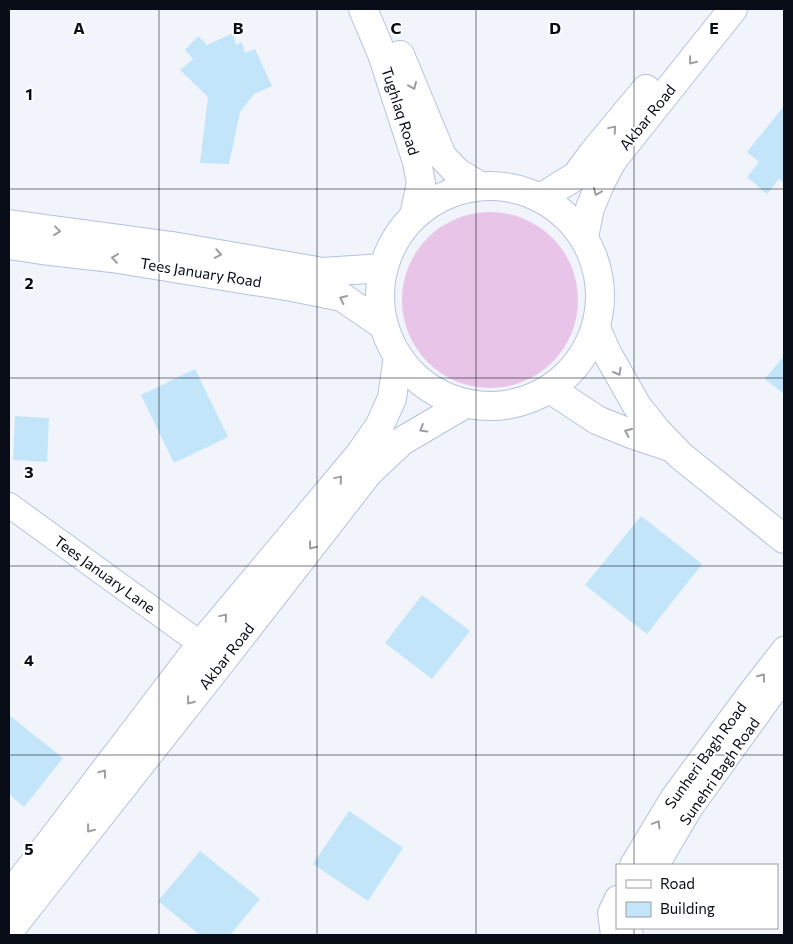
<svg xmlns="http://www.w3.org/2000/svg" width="793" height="944" font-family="Commissioner,sans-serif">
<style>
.green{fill:#e8c5e8}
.building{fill:#c3e5fa}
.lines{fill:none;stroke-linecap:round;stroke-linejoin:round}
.minor-casing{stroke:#b4c2e1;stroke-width:26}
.major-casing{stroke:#b4c2e1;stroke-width:30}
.minor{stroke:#fff;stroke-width:24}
.major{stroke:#fff;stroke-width:28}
.oneway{stroke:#9c9ea2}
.grid{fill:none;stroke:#080c16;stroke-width:1;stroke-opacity:0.55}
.labels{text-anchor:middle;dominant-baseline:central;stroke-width:4;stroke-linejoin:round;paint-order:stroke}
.street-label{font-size:15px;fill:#080c16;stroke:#fff}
.grid-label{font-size:16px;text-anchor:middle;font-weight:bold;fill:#080c16;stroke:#fff;stroke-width:4;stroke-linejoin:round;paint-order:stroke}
</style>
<rect width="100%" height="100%" fill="#f1f4fa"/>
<!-- green -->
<circle class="green" cx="490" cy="300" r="88"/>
<!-- building -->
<g class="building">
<path d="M 233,33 L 236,45 L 242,42 L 245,53 L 255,49 L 272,86 L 254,94 L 240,112 L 229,164 L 200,163 L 208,97 L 180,70 L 193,59 L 185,50 L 198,36 L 207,45 Z"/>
<path d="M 784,106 L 784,183 L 779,179 L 767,194 L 747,177 L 759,162 L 747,152 Z"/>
<path d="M 784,356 L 784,394 L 765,379 Z"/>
<path d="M 195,369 L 228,437 L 174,463 L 141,395 Z"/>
<path d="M 15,416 L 49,418 L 47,462 L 13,460 Z"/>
<path d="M 641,516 L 702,564 L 647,634 L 585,585 Z"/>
<path d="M 422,595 L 470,631 L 432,679 L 385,643 Z"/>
<path d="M 9,715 L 63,758 L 24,807 L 9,794 Z"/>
<path d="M 349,811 L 403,848 L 368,901 L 313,864 Z"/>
<path d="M 200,851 L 260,899 L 230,935 L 200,935 L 158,901 Z"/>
</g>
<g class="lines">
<defs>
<g id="minor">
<path d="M 9,505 L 201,644"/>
<path d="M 632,865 L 673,797 L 749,694 L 784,649"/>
<path d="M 657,865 L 690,809 L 784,678"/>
<path d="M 629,928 L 631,935"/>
<path d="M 613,935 L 610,913 L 617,898"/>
</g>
<g id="major">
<path d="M 363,9 L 382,54 L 417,162 L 421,183 L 414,216"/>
<path d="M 400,55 L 442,156 L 457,172 L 480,186"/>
<circle cx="490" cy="296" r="110"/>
<path d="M 540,198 L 576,176 L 593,153 L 646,89"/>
<path d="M 9,224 L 172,246 L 323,272 L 383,268"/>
<path d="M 584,237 L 590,208 L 600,184 L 612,161 L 733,9"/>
<path d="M 9,245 L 42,250 L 112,258 L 292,287 L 342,297 L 384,326"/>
<path d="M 596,328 L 607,353 L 637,406 L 657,431 L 681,456 L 784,539"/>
<path d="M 550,389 L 597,420 L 634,435 L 673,448"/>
<path d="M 9,895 L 32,866 L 201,644 L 360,454 L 380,425 L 392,398 L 398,356"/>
<path d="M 9,931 L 225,657 L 369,472 L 402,441 L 465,404"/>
</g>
</defs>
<!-- minor casing -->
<use href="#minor" class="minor-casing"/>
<!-- major casing -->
<use href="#major" class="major-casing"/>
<!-- minor -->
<use href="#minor" class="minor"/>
<!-- major -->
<use href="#major" class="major"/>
</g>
<!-- one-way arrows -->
<defs><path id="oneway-chevron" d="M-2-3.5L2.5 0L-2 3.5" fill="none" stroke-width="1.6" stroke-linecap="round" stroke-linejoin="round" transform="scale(1.25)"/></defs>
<g class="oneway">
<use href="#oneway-chevron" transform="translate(692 61) rotate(128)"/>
<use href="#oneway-chevron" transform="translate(413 86) rotate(67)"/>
<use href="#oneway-chevron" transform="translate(613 129) rotate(-50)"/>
<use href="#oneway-chevron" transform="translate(597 192) rotate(113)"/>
<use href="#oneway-chevron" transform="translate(57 231) rotate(7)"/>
<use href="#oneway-chevron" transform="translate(218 254) rotate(10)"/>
<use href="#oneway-chevron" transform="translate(115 258) rotate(-172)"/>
<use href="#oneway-chevron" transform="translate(343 299) rotate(-155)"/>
<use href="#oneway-chevron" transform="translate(618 372) rotate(60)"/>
<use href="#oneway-chevron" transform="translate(423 429) rotate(149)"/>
<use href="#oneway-chevron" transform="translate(628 432) rotate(-156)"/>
<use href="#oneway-chevron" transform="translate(339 479) rotate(-50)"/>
<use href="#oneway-chevron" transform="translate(312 546) rotate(128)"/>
<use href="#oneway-chevron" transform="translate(224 617) rotate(-50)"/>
<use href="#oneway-chevron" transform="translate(762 677) rotate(-52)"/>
<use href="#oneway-chevron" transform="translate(190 701) rotate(128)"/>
<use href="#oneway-chevron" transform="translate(103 773) rotate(-53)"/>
<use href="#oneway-chevron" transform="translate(657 824) rotate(-59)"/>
<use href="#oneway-chevron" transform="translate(90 829) rotate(128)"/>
</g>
<!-- grid -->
<path class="grid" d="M 159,9 L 159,935M 317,9 L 317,935M 476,9 L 476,935M 634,9 L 634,865M 9,189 L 784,189M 9,378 L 784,378M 9,566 L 784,566M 9,755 L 784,755M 634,928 L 634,935"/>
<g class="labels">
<!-- street labels -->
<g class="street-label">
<text transform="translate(401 111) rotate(72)">Tughlaq Road</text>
<text transform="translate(647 117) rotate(-51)">Akbar Road</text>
<text transform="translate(201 272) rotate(9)">Tees January Road</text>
<text transform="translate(105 574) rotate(36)">Tees January Lane</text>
<text transform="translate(226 656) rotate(-52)">Akbar Road</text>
<text transform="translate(705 755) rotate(-54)">Sunheri Bagh Road</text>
<text transform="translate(719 771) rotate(-55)">Sunehri Bagh Road</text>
</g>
</g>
<g class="grid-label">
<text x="79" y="34">A</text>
<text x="238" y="34">B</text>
<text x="396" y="34">C</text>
<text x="555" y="34">D</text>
<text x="714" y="34">E</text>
<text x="29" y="100">1</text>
<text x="29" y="289">2</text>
<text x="29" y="478">3</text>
<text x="29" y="666">4</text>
<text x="29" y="855">5</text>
</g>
<!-- border -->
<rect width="793" height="944" fill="none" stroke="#080c16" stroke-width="20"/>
<!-- legend -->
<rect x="616" y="864" width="162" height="65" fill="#ffffff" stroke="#9c9ea2"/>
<rect x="626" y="880" width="25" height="8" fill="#ffffff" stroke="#9c9ea2"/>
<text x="660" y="889" font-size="15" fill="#080c16">Road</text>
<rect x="626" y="902" width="25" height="15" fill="#c3e5fa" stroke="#9c9ea2"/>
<text x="660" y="914" font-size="15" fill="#080c16">Building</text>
</svg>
